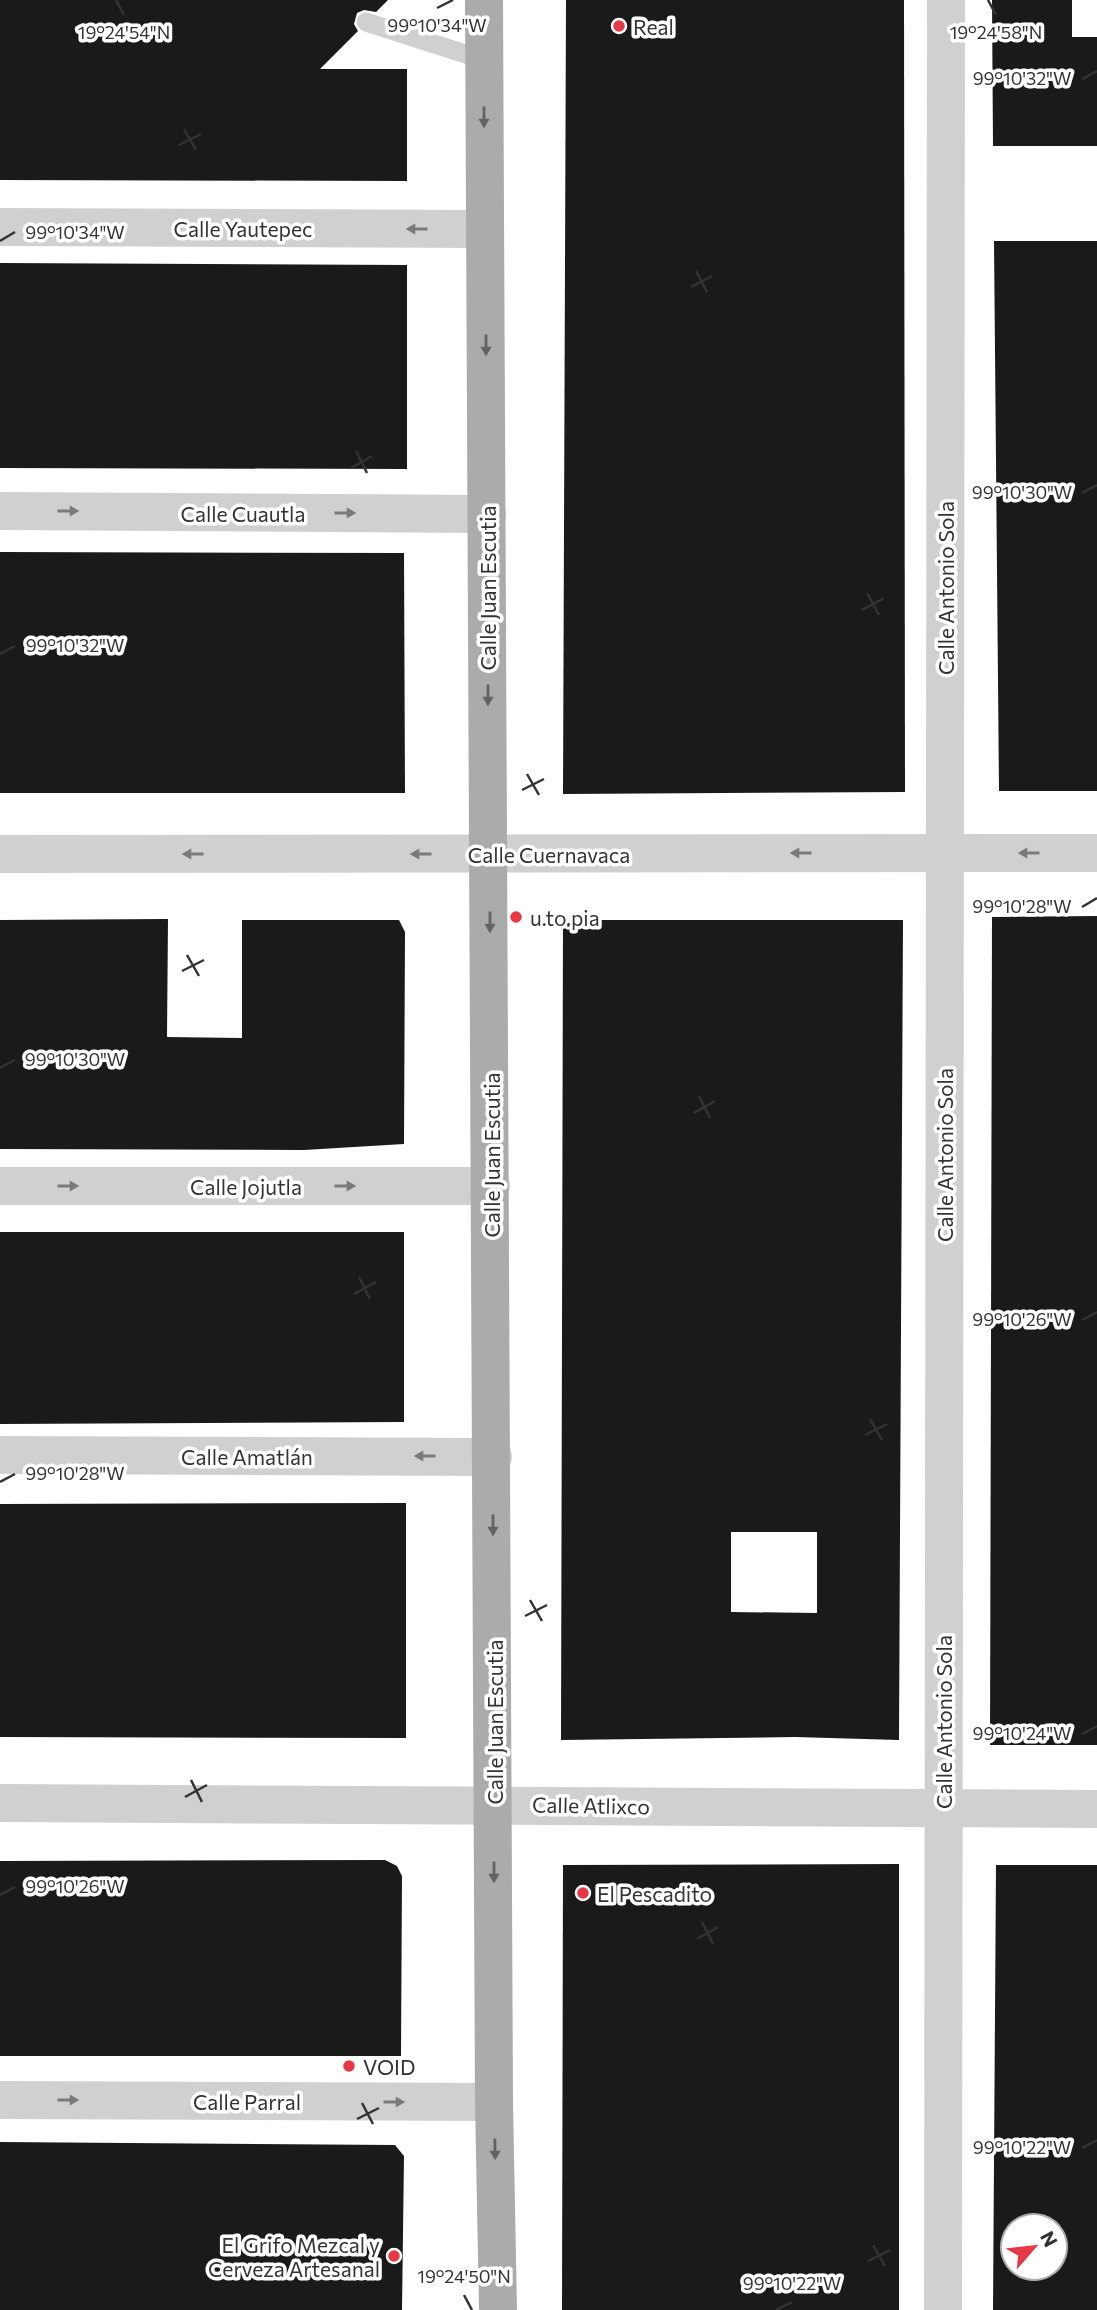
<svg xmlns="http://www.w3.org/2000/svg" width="1097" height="2310" font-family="Commissioner,sans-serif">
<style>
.building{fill:#1a1a1a;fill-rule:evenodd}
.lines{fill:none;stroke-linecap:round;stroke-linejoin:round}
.service{stroke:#d0d0d0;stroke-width:19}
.minor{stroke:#d0d0d0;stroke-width:38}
.primary{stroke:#ababab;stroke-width:38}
.oneway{fill:#636363}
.oneway2{fill:#7a7a7a}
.ticks{fill:none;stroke:#333;stroke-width:2.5}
.poi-dot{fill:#e63946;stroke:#fff;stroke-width:2.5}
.labels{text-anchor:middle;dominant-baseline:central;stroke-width:7;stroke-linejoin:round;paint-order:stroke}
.poi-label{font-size:21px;fill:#333;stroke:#fff;text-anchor:start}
.street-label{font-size:21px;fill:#333;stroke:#fff}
.ticks-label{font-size:18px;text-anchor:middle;fill:#333;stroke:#fff;stroke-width:7;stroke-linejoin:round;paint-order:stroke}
</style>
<rect width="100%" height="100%" fill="#fff"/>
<!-- building -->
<g class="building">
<path d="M 0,0 L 388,0 L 376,12 L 364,10 L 357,13 L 354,24 L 358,31 L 320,69 L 407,69 L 407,181 L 0,180 Z"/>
<path d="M 566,0 L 904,0 L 905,792 L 563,794 Z"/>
<path d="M 992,0 L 1072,0 L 1072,37 L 1097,37 L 1097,146 L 993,146 Z"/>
<path d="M 994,241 L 1097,241 L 1097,791 L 999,791 Z"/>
<path d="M 0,263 L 407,265 L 407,469 L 0,468 Z"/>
<path d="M 0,552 L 404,553 L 405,793 L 0,793 Z"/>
<path d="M 1097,916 L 1097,1745 L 990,1745 L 992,917 Z"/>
<path d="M 168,919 L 167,1037 L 242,1038 L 242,920 L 399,920 L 405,932 L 404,1144 L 304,1150 L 0,1149 L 0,920 Z"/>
<path d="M 563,920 L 903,920 L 899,1740 L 795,1737 L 561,1740 ZM 731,1532 L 817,1532 L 817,1613 L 731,1612 Z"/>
<path d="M 0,1232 L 404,1232 L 404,1422 L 0,1424 Z"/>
<path d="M 406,1503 L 406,1738 L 0,1737 L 0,1504 Z"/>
<path d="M 385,1860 L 397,1866 L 402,1876 L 401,2056 L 0,2056 L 0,1861 Z"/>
<path d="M 899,1864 L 899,2310 L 562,2310 L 563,1865 Z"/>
<path d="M 996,1865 L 1097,1865 L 1097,2310 L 993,2310 ZM 1013,2226 L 1055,2226 L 1055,2268 L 1013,2268 Z"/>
<path d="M 0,2142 L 395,2145 L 404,2156 L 402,2310 L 0,2310 Z"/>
</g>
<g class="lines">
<!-- service -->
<path class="service" d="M 366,22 L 484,60"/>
<!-- minor -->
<g class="minor">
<path d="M 0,227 L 485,229"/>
<path d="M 0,511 L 487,514"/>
<path d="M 0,854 L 1097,853"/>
<path d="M 0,1186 L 491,1186"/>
<path d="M 0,1455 L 493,1457"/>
<path d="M 0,1803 L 1097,1809"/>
<path d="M 0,2100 L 494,2102"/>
<path d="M 943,2310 L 946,0"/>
</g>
<!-- primary -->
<path class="primary" d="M 484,0 L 494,2102 L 498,2310"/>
</g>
<!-- one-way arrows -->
<defs><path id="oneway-solid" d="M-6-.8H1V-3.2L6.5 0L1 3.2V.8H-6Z" transform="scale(1.75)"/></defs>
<g class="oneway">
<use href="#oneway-solid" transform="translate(484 117) rotate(90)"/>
<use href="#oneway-solid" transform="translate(486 345) rotate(90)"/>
<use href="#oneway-solid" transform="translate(488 695) rotate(90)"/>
<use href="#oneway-solid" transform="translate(490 922) rotate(90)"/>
<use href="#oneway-solid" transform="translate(493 1525) rotate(90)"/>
<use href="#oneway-solid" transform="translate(494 1872) rotate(90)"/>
<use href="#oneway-solid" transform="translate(495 2149) rotate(89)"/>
</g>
<g class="oneway2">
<use href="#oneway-solid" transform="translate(417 229) rotate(-180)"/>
<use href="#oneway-solid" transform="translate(68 511)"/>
<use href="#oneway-solid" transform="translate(345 513)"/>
<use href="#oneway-solid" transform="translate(801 853) rotate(180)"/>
<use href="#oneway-solid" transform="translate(1029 853) rotate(180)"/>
<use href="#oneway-solid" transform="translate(193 854) rotate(-180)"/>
<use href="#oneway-solid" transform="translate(421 854) rotate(-180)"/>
<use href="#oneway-solid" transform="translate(68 1186)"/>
<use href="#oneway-solid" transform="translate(345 1186)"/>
<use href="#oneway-solid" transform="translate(425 1456) rotate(-180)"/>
<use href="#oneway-solid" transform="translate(68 2100)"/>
<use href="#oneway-solid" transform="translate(394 2102)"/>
</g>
<!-- ticks -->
<path class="ticks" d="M 116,0 L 124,15M 988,0 L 996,15M 437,8 L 453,0M 1082,79 L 1097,71M 184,129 L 196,150M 179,145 L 201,134M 0,241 L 15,232M 696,271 L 707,292M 691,287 L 712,276M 356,451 L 367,473M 351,468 L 372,456M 1082,493 L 1097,485M 867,593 L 879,615M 862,610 L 884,598M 0,654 L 15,646M 527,774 L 539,795M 522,790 L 544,779M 1082,907 L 1097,898M 187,955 L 199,976M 182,971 L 204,960M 0,1068 L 15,1060M 699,1096 L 710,1118M 694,1113 L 715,1101M 359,1277 L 370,1299M 354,1294 L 376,1282M 1082,1320 L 1097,1312M 870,1419 L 882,1440M 865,1435 L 887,1424M 0,1482 L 15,1474M 530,1600 L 542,1621M 525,1616 L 547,1605M 1082,1734 L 1097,1726M 191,1780 L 202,1802M 185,1797 L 207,1785M 0,1895 L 15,1887M 702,1922 L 713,1944M 697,1939 L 718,1927M 362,2103 L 373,2124M 357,2119 L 379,2108M 1082,2148 L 1097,2140M 873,2245 L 885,2266M 868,2261 L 890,2250M 464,2295 L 472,2310M 776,2310 L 792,2302"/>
<!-- markers -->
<g class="poi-dot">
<circle cx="619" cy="26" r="7"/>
<circle cx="516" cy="917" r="7"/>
<circle cx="583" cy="1893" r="7"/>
<circle cx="349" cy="2066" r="7"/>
<circle cx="394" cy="2256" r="7"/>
</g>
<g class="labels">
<!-- poi labels -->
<g class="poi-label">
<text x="633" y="26">Real</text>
<text x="530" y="917">u.to.pia</text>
<text x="597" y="1893">El Pescadito</text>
<text x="363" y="2066">VOID</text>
<text x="380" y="2244" text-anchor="end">El Grifo Mezcal y<tspan x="380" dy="24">Cerveza Artesanal</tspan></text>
</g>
<!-- street labels -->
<g class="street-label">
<text x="243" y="228">Calle Yautepec</text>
<text x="243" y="513">Calle Cuautla</text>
<text transform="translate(487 588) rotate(-90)">Calle Juan Escutia</text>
<text transform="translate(945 588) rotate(-90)">Calle Antonio Sola</text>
<text x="549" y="854">Calle Cuernavaca</text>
<text transform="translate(491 1155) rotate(-90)">Calle Juan Escutia</text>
<text transform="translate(944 1155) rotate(-90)">Calle Antonio Sola</text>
<text x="246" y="1186">Calle Jojutla</text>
<text x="247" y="1456">Calle Amatlán</text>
<text transform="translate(494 1722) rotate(-90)">Calle Juan Escutia</text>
<text transform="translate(943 1722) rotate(-90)">Calle Antonio Sola</text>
<text transform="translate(591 1805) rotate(1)">Calle Atlixco</text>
<text x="247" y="2101">Calle Parral</text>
</g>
</g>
<g class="ticks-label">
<text x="437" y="32">99°10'34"W</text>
<text x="124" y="39">19°24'54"N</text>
<text x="996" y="39">19°24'58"N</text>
<text x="1022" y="85">99°10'32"W</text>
<text x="75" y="239">99°10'34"W</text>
<text x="1022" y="499">99°10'30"W</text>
<text x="75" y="652">99°10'32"W</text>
<text x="1022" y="913">99°10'28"W</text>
<text x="75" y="1066">99°10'30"W</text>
<text x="1022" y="1326">99°10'26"W</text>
<text x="75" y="1480">99°10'28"W</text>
<text x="1022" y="1740">99°10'24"W</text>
<text x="75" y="1893">99°10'26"W</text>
<text x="1022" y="2154">99°10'22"W</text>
<text x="464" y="2283">19°24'50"N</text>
<text x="792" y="2290">99°10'22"W</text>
</g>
<!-- north arrow -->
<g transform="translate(1034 2247) rotate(62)"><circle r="33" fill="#ffffff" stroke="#adadad" stroke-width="2"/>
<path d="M0-5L12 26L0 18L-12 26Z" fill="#e63946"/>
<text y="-10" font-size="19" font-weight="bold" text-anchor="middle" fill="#333333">N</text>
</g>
</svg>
